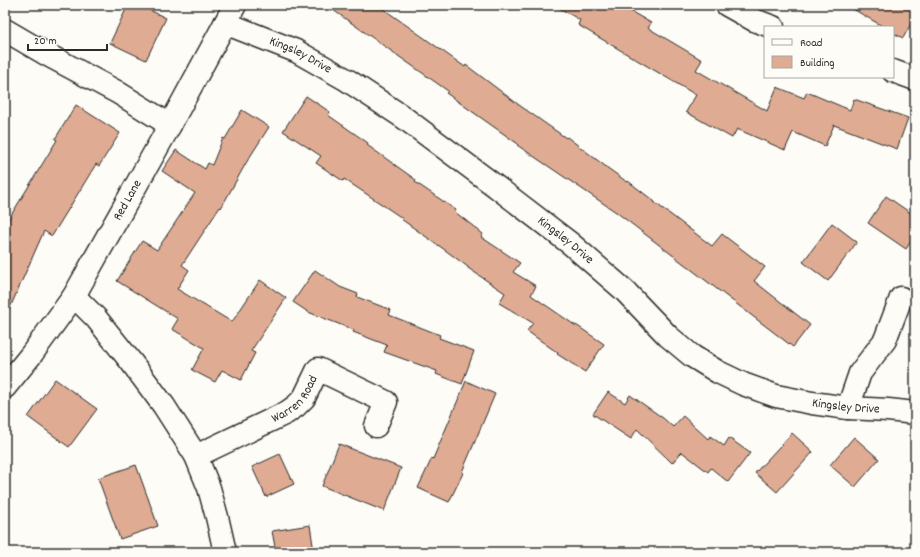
<svg xmlns="http://www.w3.org/2000/svg" width="920" height="557" font-family="Dekko,sans-serif">
<style>
.building{fill:#dfac93;stroke:#2b2b2b}
.lines{fill:none;stroke-linecap:round;stroke-linejoin:round}
.minor-casing{stroke:#2b2b2b;stroke-width:25}
.tertiary-casing{stroke:#2b2b2b;stroke-width:25}
.minor{stroke:#fdfcf7;stroke-width:22}
.tertiary{stroke:#fdfcf7;stroke-width:22}
.labels{text-anchor:middle;dominant-baseline:central;stroke-width:4;stroke-linejoin:round;paint-order:stroke}
.street-label{font-size:13px;fill:#2b2b2b;stroke:#fdfcf7}
</style>
<rect width="100%" height="100%" fill="#fdfcf7"/>
<filter id="ink" filterUnits="userSpaceOnUse"><feTurbulence type="fractalNoise" baseFrequency=".025" numOctaves="2"/><feDisplacementMap in="SourceGraphic" scale="8" xChannelSelector="R" yChannelSelector="G"/><feConvolveMatrix kernelMatrix="1 2 1 2 8 2 1 2 1" color-interpolation-filters="sRGB"/></filter>
<g filter="url(#ink)">
<!-- building -->
<g class="building">
<path d="M 128,5 L 139,5 L 166,18 L 146,60 L 110,43 Z"/>
<path d="M 326,5 L 378,5 L 465,67 L 466,65 L 519,105 L 566,138 L 567,137 L 609,169 L 627,182 L 628,181 L 655,202 L 654,202 L 712,246 L 722,234 L 765,267 L 754,281 L 810,325 L 793,347 L 616,212 L 517,145 L 518,144 L 446,93 L 448,91 Z"/>
<path d="M 554,5 L 620,5 L 651,23 L 648,28 L 702,60 L 696,70 L 767,111 L 777,87 L 804,98 L 807,92 L 850,110 L 854,99 L 908,118 L 897,149 L 834,125 L 825,146 L 793,132 L 785,150 L 737,129 L 732,138 L 686,112 L 696,95 L 578,25 L 580,20 Z"/>
<path d="M 846,5 L 915,5 L 915,17 L 903,38 L 893,33 L 893,27 L 884,27 Z"/>
<path d="M 306,96 L 330,112 L 328,115 L 368,143 L 367,145 L 416,180 L 415,182 L 456,210 L 455,212 L 483,234 L 481,237 L 520,263 L 513,272 L 536,286 L 531,295 L 576,326 L 576,325 L 604,344 L 585,372 L 557,354 L 558,353 L 527,331 L 533,323 L 499,303 L 505,293 L 468,268 L 468,267 L 445,250 L 401,219 L 402,218 L 368,195 L 344,179 L 343,181 L 316,163 L 321,156 L 283,131 Z"/>
<path d="M 76,105 L 120,133 L 99,166 L 96,164 L 52,236 L 44,231 L 5,319 L 5,225 L 57,140 L 55,139 Z"/>
<path d="M 242,110 L 269,127 L 246,163 L 221,208 L 220,207 L 182,265 L 189,270 L 177,289 L 232,322 L 260,280 L 286,298 L 251,351 L 255,353 L 241,380 L 222,370 L 215,382 L 192,370 L 204,348 L 172,329 L 178,319 L 117,281 L 142,241 L 157,250 L 195,193 L 162,171 L 176,150 L 205,169 L 208,163 L 212,165 L 223,138 L 225,139 Z"/>
<path d="M 886,196 L 915,216 L 915,235 L 906,249 L 868,223 Z"/>
<path d="M 832,223 L 857,242 L 828,281 L 803,262 Z"/>
<path d="M 315,270 L 340,287 L 358,294 L 357,297 L 391,310 L 389,315 L 440,335 L 439,338 L 474,351 L 462,384 L 436,374 L 437,371 L 384,352 L 387,345 L 353,332 L 354,330 L 308,312 L 293,302 Z"/>
<path d="M 55,379 L 97,409 L 69,447 L 28,417 Z"/>
<path d="M 466,381 L 495,394 L 462,472 L 463,473 L 449,502 L 418,488 L 432,458 L 433,459 Z"/>
<path d="M 608,392 L 625,403 L 630,395 L 663,418 L 673,427 L 683,416 L 708,439 L 710,436 L 724,446 L 729,438 L 750,453 L 728,482 L 711,468 L 708,472 L 682,452 L 672,463 L 637,429 L 631,439 L 593,414 Z"/>
<path d="M 792,433 L 813,452 L 777,492 L 755,473 Z"/>
<path d="M 854,437 L 879,459 L 855,487 L 830,465 Z"/>
<path d="M 339,444 L 401,468 L 384,511 L 322,486 Z"/>
<path d="M 280,454 L 294,484 L 266,497 L 252,467 Z"/>
<path d="M 136,465 L 158,526 L 120,539 L 98,478 Z"/>
<path d="M 310,525 L 314,552 L 276,552 L 272,531 Z"/>
</g>
<g class="lines">
<defs>
<g id="minor">
<path d="M 727,5 L 754,20 L 773,27"/>
<path id="s1" d="M 225,23 L 296,51 L 347,80 L 403,117 L 494,185 L 571,244 L 624,290 L 668,336 L 692,356 L 718,372 L 743,384 L 776,396 L 812,403 L 848,408 L 888,410 L 915,413"/>
<path d="M 5,30 L 46,54 L 117,92 L 170,125"/>
<path d="M 893,71 L 915,79"/>
<path d="M 74,296 L 96,318 L 132,363 L 164,406 L 196,456 L 209,488 L 217,517 L 225,552"/>
<path d="M 848,408 L 860,373 L 885,340 L 901,298"/>
<path id="s2" d="M 196,456 L 286,413 L 296,406 L 304,398 L 318,369 L 386,402 L 376,426"/>
</g>
<g id="tertiary">
<path id="s3" d="M 5,387 L 31,355 L 74,296 L 170,125 L 235,5"/>
</g>
</defs>
<!-- minor casing -->
<use href="#minor" class="minor-casing"/>
<!-- tertiary casing -->
<use href="#tertiary" class="tertiary-casing"/>
<!-- minor -->
<use href="#minor" class="minor"/>
<!-- tertiary -->
<use href="#tertiary" class="tertiary"/>
</g>
</g>
<g class="labels">
<!-- street labels -->
<g class="street-label">
<text stroke="none"><textPath href="#s1" startOffset="82">Kingsley Drive</textPath></text>
<text stroke="none"><textPath href="#s3" startOffset="224">Red Lane</textPath></text>
<text stroke="none"><textPath href="#s1" startOffset="406">Kingsley Drive</textPath></text>
<text stroke="none"><textPath href="#s2" startOffset="116">Warren Road</textPath></text>
<text stroke="none"><textPath href="#s1" startOffset="742">Kingsley Drive</textPath></text>
</g>
</g>
<!-- margin -->
<rect width="920" height="557" fill="none" stroke="#fdfcf7" stroke-width="20"/>
<rect x="10" y="10" width="900" height="537" fill="none" stroke="#2b2b2b" stroke-width="1.5" filter="url(#ink)"/>
<!-- legend -->
<rect x="764" y="26" width="130" height="52" fill="#fdfcf7" stroke="#a9a8a5"/>
<rect x="772" y="39" width="20" height="6" fill="#fdfcf7" stroke="#a9a8a5"/>
<text x="800" y="46" font-size="12" fill="#2b2b2b">Road</text>
<rect x="772" y="56" width="20" height="12" fill="#dfac93" stroke="#a9a8a5"/>
<text x="800" y="66" font-size="12" fill="#2b2b2b">Building</text>
<!-- scale -->
<path d="M28 44v6h79v-6" fill="none" stroke="#2b2b2b" stroke-width="2"/>
<text x="34" y="44" font-size="12" fill="#2b2b2b" stroke="#fdfcf7" stroke-width="3" paint-order="stroke">20 m</text>
</svg>
